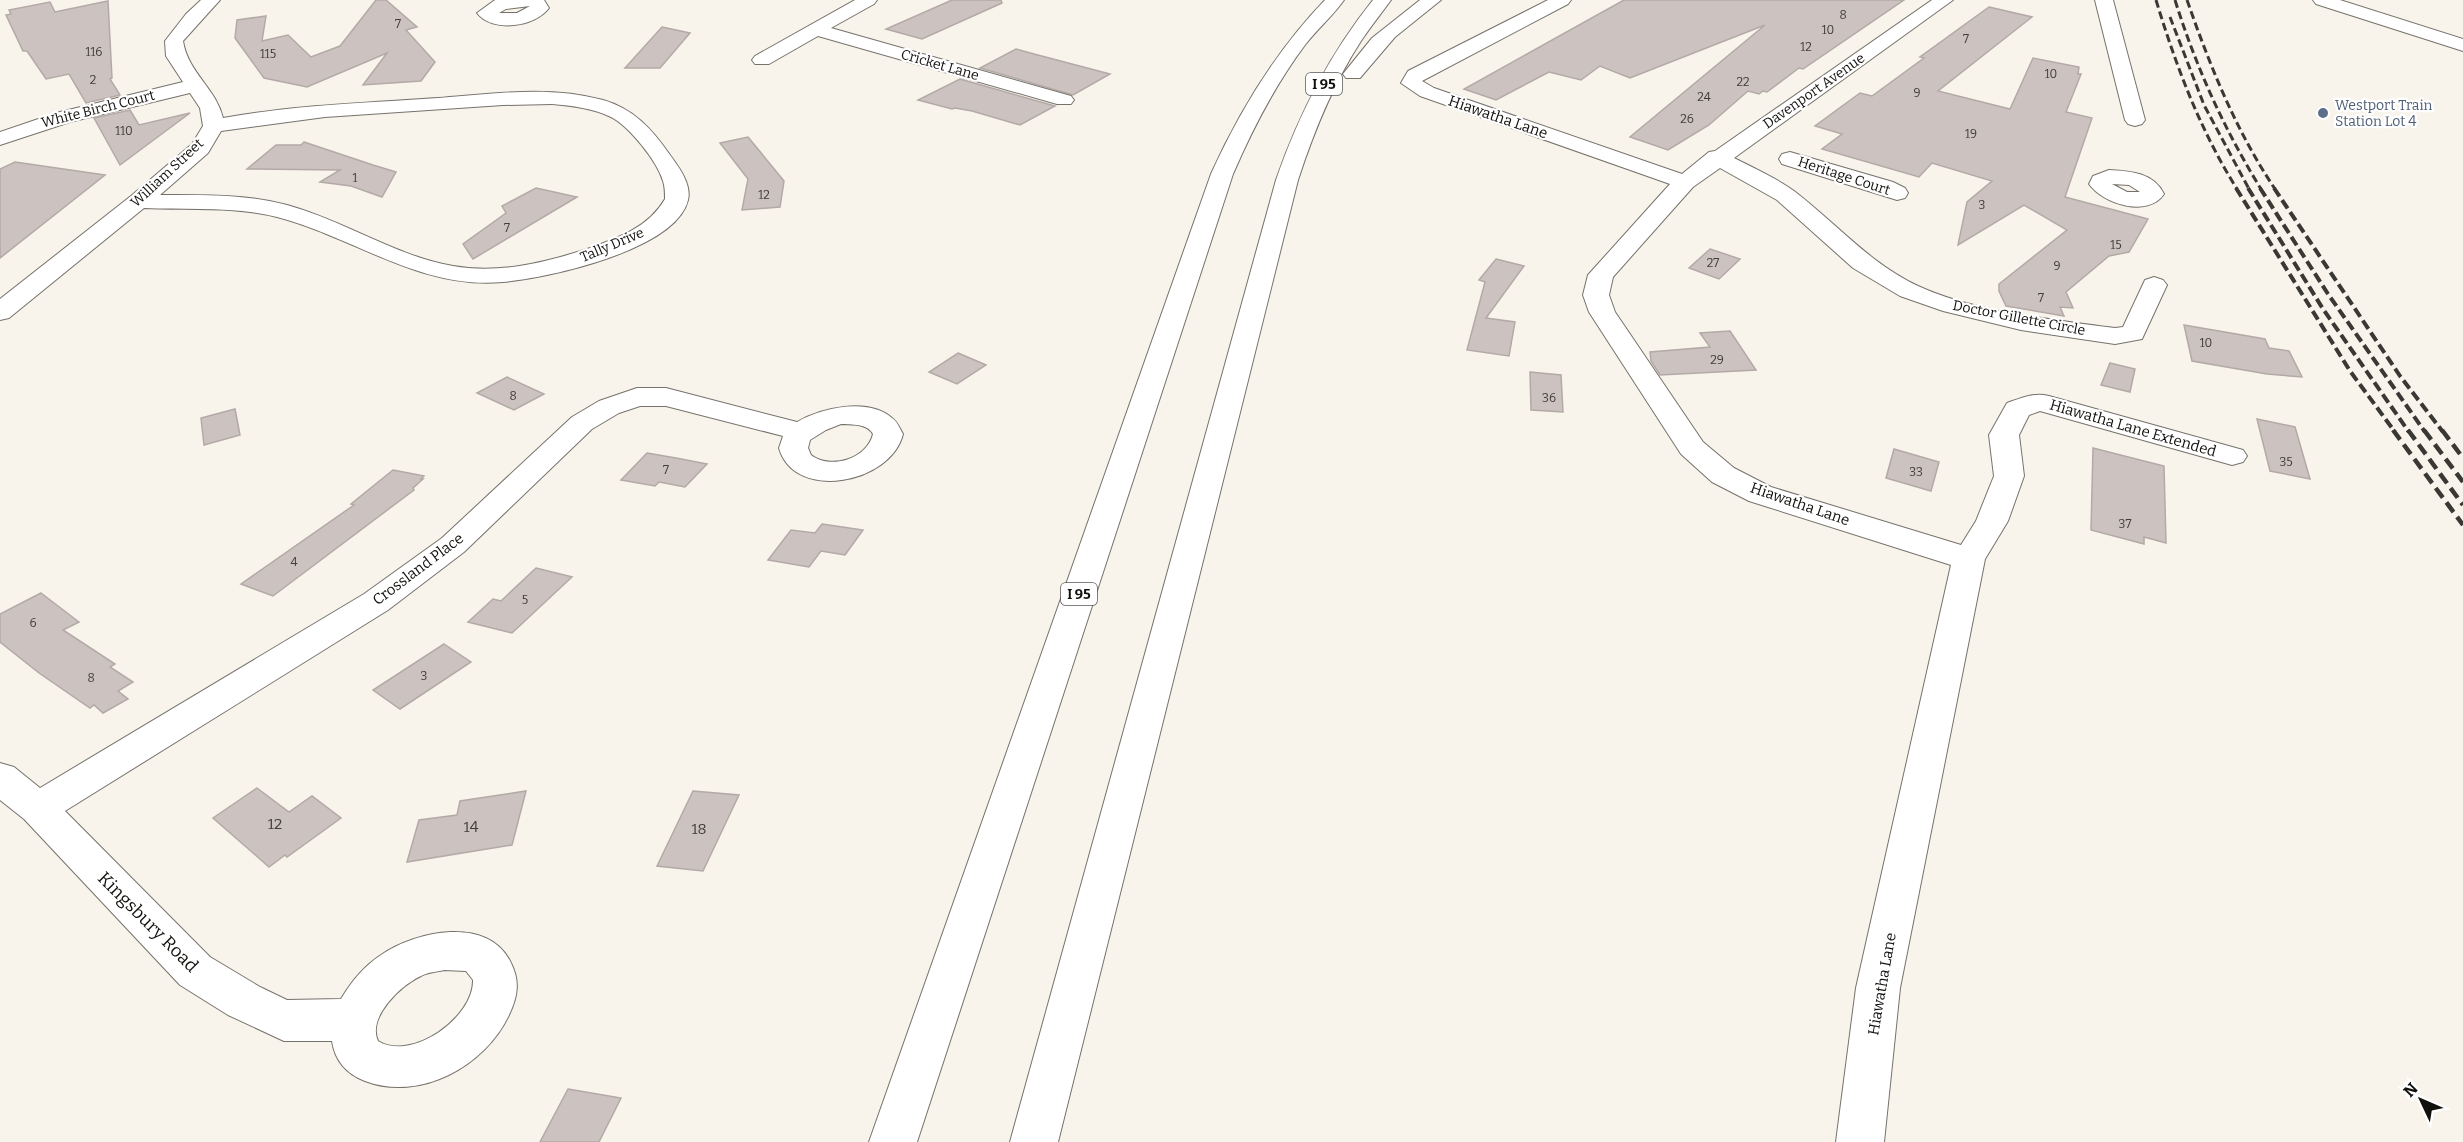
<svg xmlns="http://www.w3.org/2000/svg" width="2463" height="1142" font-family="Bitter,serif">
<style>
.building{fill:#ccc2bf;stroke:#b3a9a6;stroke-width:1.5}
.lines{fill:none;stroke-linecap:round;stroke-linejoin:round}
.minor-casing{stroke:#76726b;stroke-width:2}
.major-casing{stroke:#76726b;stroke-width:2}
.highway-casing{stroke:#76726b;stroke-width:2}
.minor{fill:#fff;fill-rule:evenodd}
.major{fill:#fff;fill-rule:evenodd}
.highway{fill:#fff;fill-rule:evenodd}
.rail-far2{stroke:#3a3834;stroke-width:3;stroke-dasharray:8 4;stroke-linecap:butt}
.rail-far1{stroke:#3a3834;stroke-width:4;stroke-dasharray:10 4.5;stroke-linecap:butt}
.rail{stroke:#3a3834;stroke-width:4.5;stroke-dasharray:12 6;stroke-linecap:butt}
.service-dot{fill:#5c6f8a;stroke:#fff;stroke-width:2}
.labels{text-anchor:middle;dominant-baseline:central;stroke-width:4.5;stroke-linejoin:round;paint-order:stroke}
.number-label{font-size:12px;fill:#403c3a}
.far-street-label{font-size:14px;fill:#11100d;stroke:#fff}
.shield{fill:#fff;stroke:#585856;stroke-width:1.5}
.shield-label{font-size:14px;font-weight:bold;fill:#11100d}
.far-service-label{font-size:14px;fill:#4e5e75;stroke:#fff;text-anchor:start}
.street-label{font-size:15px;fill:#11100d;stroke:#fff}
.near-number-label{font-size:15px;fill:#403c3a}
.near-street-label{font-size:18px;fill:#11100d;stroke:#fff}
</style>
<rect width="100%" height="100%" fill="#f8f3eb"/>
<!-- building -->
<g class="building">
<path d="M 376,0 L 386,0 L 417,27 L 406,30 L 435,62 L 421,81 L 363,85 L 387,53 L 307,87 L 264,78 L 235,38 L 237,20 L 266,16 L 262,41 L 288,35 L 311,57 L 340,46 Z"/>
<path d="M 952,0 L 1001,0 L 1002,3 L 922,39 L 886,29 Z"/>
<path d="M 1624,0 L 1904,0 L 1803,69 L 1799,68 L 1767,92 L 1763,91 L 1759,94 L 1748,91 L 1709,125 L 1668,150 L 1630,137 L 1765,25 L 1630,78 L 1600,66 L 1581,80 L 1549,72 L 1496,100 L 1464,89 Z"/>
<path d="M 108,1 L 112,78 L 110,79 L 120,95 L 86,103 L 69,74 L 46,79 L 27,51 L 23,51 L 6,15 L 11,14 L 9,10 L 50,2 L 55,12 Z"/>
<path d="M 1989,7 L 2032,17 L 1938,91 L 2010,109 L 2033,58 L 2079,67 L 2078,74 L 2081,74 L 2066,112 L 2092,118 L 2065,197 L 2148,219 L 2129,252 L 2109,256 L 2066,292 L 2073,308 L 2060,307 L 2064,316 L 2006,306 L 1999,291 L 1999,284 L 2067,230 L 2024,205 L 1958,245 L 1967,202 L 1992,181 L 1932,163 L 1919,177 L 1822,149 L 1842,134 L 1815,126 L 1860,93 L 1872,96 L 1924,58 L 1920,57 Z"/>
<path d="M 662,27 L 690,33 L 660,68 L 625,68 Z"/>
<path d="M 1016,49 L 1034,54 L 1110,74 L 1073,95 L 980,68 Z"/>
<path d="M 960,79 L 1055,106 L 1020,125 L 972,111 L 955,108 L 952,109 L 918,100 Z"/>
<path d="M 130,110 L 139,125 L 190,113 L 120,165 L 94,118 Z"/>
<path d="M 748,137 L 784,181 L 780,207 L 742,210 L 748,179 L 720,143 Z"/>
<path d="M 304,142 L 373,165 L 396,172 L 382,197 L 351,186 L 320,182 L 340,170 L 247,169 L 276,145 L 301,145 Z"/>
<path d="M 15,162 L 105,175 L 0,258 L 0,169 Z"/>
<path d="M 536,188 L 577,197 L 473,259 L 463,244 L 506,213 L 502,206 Z"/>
<path d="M 1710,249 L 1740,259 L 1719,279 L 1689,268 Z"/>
<path d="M 1496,259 L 1524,266 L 1486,318 L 1515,322 L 1509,356 L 1467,350 L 1485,282 L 1479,280 Z"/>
<path d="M 2184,325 L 2265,339 L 2269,348 L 2289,351 L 2302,377 L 2267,374 L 2192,361 Z"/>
<path d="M 1730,331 L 1756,370 L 1660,375 L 1651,361 L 1650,352 L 1710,347 L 1700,333 Z"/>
<path d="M 958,353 L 986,365 L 957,384 L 929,372 Z"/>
<path d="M 2110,363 L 2135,369 L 2130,392 L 2101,385 Z"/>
<path d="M 1530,372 L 1561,375 L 1563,412 L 1531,410 Z"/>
<path d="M 507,377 L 544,394 L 514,410 L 477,393 Z"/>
<path d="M 235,409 L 240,435 L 204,445 L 201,418 Z"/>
<path d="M 2257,419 L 2295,427 L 2310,479 L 2270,471 Z"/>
<path d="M 2093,448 L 2164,466 L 2166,543 L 2144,537 L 2144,544 L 2091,530 Z"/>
<path d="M 1894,449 L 1939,462 L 1931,491 L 1886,478 Z"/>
<path d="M 647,453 L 676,458 L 707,464 L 685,487 L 659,482 L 655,486 L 621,480 Z"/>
<path d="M 393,470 L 424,476 L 421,479 L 423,479 L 413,488 L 414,490 L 273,596 L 241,584 L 354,505 L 351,504 Z"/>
<path d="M 822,524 L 863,530 L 845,555 L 821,551 L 809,567 L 768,560 L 791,530 L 815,533 Z"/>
<path d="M 536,568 L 572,577 L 512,633 L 468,622 L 493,599 L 501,601 Z"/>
<path d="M 41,593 L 79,622 L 63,630 L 115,664 L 110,667 L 133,682 L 118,691 L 128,699 L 103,713 L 94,705 L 90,708 L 39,673 L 0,642 L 0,614 Z"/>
<path d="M 444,644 L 471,662 L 400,709 L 373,690 Z"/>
<path d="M 257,788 L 289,812 L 312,796 L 341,818 L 287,857 L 285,855 L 269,867 L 213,818 Z"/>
<path d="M 526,791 L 512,845 L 407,862 L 419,820 L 457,815 L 460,801 Z"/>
<path d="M 693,791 L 739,795 L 703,871 L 657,866 Z"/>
<path d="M 568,1089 L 621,1098 L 599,1142 L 540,1142 Z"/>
</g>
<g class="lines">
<defs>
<g id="minor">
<path d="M 201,0 L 220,0 L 183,41 C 188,73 216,88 223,118 C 294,105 366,103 438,98 C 492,94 549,85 603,100 C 634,109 652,129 670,155 C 678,166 692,184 688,200 C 676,250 548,278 503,282 C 420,290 354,237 277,217 C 234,206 188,210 144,208 L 9,318 L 0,320 L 0,299 L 131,196 L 192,144 L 203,126 L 200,108 L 190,93 L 70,122 L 0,145 L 0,132 L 56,113 L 183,82 L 166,56 L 165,41 L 186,14 ZM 552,104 C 572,106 593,108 611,117 C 629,126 657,161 663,181 C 665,187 665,193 665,199 C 648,228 618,238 587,249 C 544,263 498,274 453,266 C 395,256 343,220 287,205 C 246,194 202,195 160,195 L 208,153 L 221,131 L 325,117 L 503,105 Z"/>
<path d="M 495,0 L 544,0 L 549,8 C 535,27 492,33 477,13 ZM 530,6 L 517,13 L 499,13 L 506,9 Z"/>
<path d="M 855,0 L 877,0 L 874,4 L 831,28 L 1071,96 L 1074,100 L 1071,104 L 1057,104 L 818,36 L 769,64 L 755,64 L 752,60 L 755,56 Z"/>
<path d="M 1548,0 L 1571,0 L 1568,4 L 1422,81 L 1434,88 L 1682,174 L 1709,152 L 1715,151 L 1932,0 L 1953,0 L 1734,158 C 1754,168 1776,178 1794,191 C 1836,223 1869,263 1918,286 C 1977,313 2051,319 2115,328 L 2123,327 L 2145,280 L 2154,277 L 2163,280 L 2167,285 L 2142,339 L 2115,344 L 2021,330 L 1943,311 L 1900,296 L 1853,268 L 1777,200 L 1720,168 L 1693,187 L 1613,277 L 1609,295 L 1615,312 L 1703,442 L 1734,468 L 1771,487 L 1961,545 L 1976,521 L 1994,476 L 1989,435 L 2007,403 C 2021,398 2034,392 2049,396 L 2243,450 L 2247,456 L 2243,462 L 2232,465 L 2040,411 L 2029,415 L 2019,435 L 2024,476 L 2008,521 L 1985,559 L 1900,988 L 1884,1142 L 1836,1142 L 1856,988 L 1951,565 L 1749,501 L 1712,482 L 1681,454 L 1589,312 L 1583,295 L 1588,275 L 1670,184 L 1420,96 L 1401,83 L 1408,71 Z"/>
<path d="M 2095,0 L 2113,0 L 2145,120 L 2142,124 L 2135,126 L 2128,124 L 2125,120 Z"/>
<path d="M 1790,152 L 1893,182 L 1905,188 L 1908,193 L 1905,198 L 1897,200 L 1782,164 L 1779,159 L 1782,154 Z"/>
<path d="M 2109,170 C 2131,171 2154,173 2164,194 C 2148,218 2103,204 2089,184 L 2093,176 ZM 2112,184 L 2129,185 L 2140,192 L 2127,192 Z"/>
<path d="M 637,388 L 666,388 L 797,422 C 821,408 868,397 892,418 C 897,421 900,429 903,434 C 891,484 794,502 779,448 L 783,436 L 666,406 L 640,406 L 619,413 L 592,429 L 464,552 L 388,610 L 65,811 L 210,957 L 260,987 L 287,1000 L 341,999 C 351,982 364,966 381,955 C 415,931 489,915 511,963 C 520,981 518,996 509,1015 C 485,1066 420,1102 365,1081 C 347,1074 335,1061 332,1041 L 284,1041 L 228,1015 L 180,985 L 24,819 L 0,800 L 0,763 L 14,767 L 40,788 L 364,594 L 442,538 L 572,417 L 599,401 ZM 841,424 C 852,425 867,423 873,434 C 867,459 831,470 811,455 L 808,448 L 810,440 L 826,430 ZM 444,970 L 466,971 L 473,980 C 474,1017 412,1062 378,1041 C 367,1017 401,985 421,976 C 428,972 437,972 444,970 Z"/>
</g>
<path id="major" d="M 2313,0 L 2340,0 L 2463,39 L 2463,51 L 2316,4 Z"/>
<g id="highway">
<path d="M 1325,0 L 1344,0 C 1333,16 1317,29 1305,45 C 1275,85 1253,128 1233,174 L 917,1142 L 869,1142 L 1211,174 C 1240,110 1276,51 1325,0 Z"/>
<path d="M 1373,0 L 1391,0 C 1381,14 1370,27 1361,41 C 1333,84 1314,131 1298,180 L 1058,1142 L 1010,1142 L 1276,180 C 1299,114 1329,55 1373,0 Z"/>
<path d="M 1420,0 L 1441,0 L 1395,37 L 1360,78 L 1346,78 L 1343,74 L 1372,38 Z"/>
</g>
</defs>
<!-- minor casing -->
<use href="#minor" class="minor-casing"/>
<!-- major casing -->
<use href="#major" class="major-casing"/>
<!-- highway casing -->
<use href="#highway" class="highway-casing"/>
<!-- minor -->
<use href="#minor" class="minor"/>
<!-- major -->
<use href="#major" class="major"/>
<!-- highway -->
<use href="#highway" class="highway"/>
<!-- rail-far2 -->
<g class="rail-far2">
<path d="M 2156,0 C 2176,66 2200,130 2237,189"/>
<path d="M 2175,0 C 2196,67 2224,129 2261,189"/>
<path d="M 2187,0 C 2210,66 2236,131 2275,189"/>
<path d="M 2170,17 L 2204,105 L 2249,189"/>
</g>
<!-- rail-far1 -->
<g class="rail-far1">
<path d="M 2236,188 L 2350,371 L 2395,432"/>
<path d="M 2248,188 L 2323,309 L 2409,432"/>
<path d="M 2260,188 L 2328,294 L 2425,432"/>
<path d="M 2274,188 L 2400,376 L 2443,432"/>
</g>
<!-- rail -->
<g class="rail">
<path d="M 2393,430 L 2463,525"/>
<path d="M 2408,430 L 2463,505"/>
<path d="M 2424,430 L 2463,482"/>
<path d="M 2442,430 L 2463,458"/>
</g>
</g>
<!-- markers -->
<circle class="service-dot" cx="2323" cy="113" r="6"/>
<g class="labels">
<!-- number labels -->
<g class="number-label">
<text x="1843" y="15">8</text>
<text x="398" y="24">7</text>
<text x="1828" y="30">10</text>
<text x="1966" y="39">7</text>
<text x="1806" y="47">12</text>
<text x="94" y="52">116</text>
<text x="268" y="54">115</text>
<text x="2051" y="74">10</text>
<text x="93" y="80">2</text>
<text x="1743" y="82">22</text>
<text x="1917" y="93">9</text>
<text x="1704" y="97">24</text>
<text x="1687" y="119">26</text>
<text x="124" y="131">110</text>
<text x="1971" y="134">19</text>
<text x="355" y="178">1</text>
<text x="764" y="195">12</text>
<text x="1982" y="205">3</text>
<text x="507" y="228">7</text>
<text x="2116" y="245">15</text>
<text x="1713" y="263">27</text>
<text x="2057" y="266">9</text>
<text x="2041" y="298">7</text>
<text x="2206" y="343">10</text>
<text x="1717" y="360">29</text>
<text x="513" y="396">8</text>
<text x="1549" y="398">36</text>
<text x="2286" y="462">35</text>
<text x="666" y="470">7</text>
<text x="1916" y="472">33</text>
<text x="2125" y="524">37</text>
<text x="294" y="562">4</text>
<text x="525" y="600">5</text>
<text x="33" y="623">6</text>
<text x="424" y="676">3</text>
<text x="91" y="678">8</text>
</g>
<!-- far-street labels -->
<g class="far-street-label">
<text transform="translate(940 65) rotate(16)">Cricket Lane</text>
<text transform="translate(1814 91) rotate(-35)">Davenport Avenue</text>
<text transform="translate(98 109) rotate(-14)">White Birch Court</text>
<text transform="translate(167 173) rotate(-43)">William Street</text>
<text transform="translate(1844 176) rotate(18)">Heritage Court</text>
<text transform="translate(612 245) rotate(-23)">Tally Drive</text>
<text transform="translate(2019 318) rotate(11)">Doctor Gillette Circle</text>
</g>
<!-- shield labels -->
<g class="shield">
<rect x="1306" y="73" width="36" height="22" rx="4.5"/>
<rect x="1061" y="583" width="36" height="22" rx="4.5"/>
</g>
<g class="shield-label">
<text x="1324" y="84">I 95</text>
<text x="1079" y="594">I 95</text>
</g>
<!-- far-service labels -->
<g class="far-service-label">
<text x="2335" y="105">Westport Train<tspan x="2335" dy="16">Station Lot 4</tspan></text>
</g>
<!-- street labels -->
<g class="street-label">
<text transform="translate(1498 117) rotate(19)">Hiawatha Lane</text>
<text transform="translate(2133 428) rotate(16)">Hiawatha Lane Extended</text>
<text transform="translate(1800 504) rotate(19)">Hiawatha Lane</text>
<text transform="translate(418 569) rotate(-37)">Crossland Place</text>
<text transform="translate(1882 984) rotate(-80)">Hiawatha Lane</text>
</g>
<!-- near-number labels -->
<g class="near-number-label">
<text x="275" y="824">12</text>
<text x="471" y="827">14</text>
<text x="699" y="829">18</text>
</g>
<!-- near-street labels -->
<g class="near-street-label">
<text transform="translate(148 922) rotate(45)">Kingsbury Road</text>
</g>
</g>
<!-- north arrow -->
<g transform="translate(2421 1100) rotate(314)" stroke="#ffffff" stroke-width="4.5" paint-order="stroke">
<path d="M0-4.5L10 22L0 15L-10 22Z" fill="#11100d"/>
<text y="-9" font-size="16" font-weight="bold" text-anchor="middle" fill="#11100d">N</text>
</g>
</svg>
